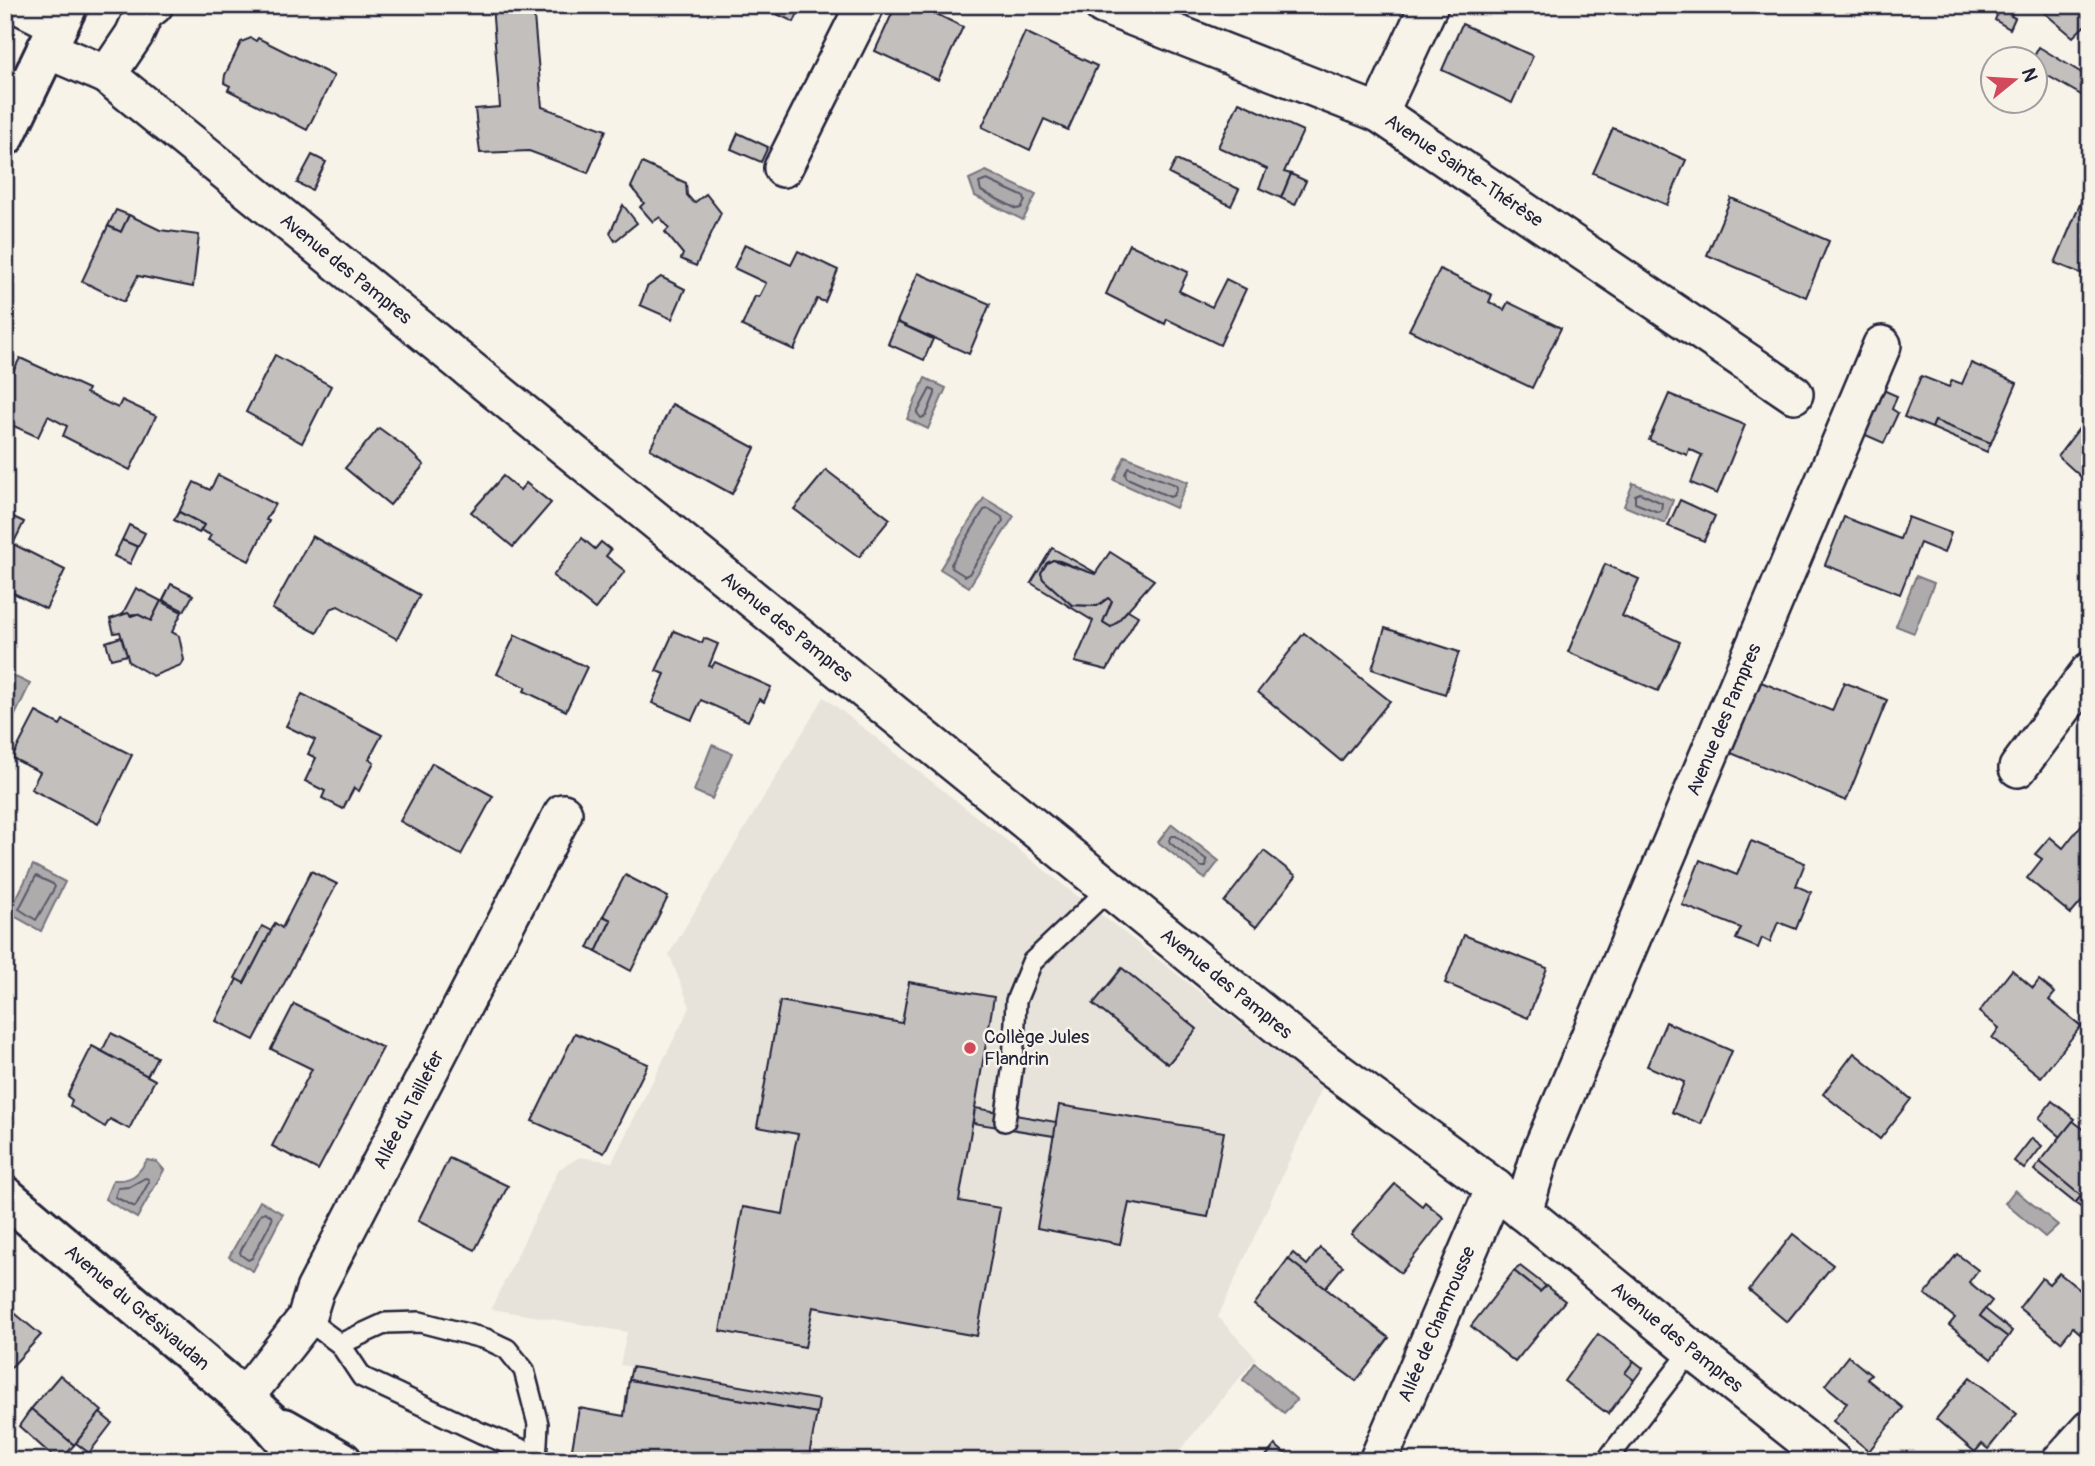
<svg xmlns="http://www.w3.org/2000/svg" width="2095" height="1466" font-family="Pangolin,sans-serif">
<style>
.built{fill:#e7e3db}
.water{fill:#aeabad;stroke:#76747f;stroke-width:2}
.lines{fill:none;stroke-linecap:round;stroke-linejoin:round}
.shore{stroke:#5a5969;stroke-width:2}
.building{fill:#c2bfbd;stroke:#22223b;stroke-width:2}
.service-casing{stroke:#22223b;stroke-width:24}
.minor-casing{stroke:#22223b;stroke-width:42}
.tertiary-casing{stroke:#22223b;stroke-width:44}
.service{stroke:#f7f3e8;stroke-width:19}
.minor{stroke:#f7f3e8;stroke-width:37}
.tertiary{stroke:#f7f3e8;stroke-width:38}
.poi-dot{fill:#d1495b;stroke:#f7f3e8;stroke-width:2.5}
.labels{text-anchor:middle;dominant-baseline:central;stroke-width:5;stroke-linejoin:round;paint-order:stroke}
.street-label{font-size:19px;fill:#22223b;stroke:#f7f3e8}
.poi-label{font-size:19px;fill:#22223b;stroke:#f7f3e8;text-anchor:start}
</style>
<rect width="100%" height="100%" fill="#f7f3e8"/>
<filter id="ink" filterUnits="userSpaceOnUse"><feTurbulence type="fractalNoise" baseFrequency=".0143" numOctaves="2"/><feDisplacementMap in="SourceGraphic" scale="14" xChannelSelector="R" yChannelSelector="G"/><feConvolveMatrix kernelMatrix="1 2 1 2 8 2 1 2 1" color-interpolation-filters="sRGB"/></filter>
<g filter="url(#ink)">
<!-- built -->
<path class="built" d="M 824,697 L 1322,1088 L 1218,1317 L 1256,1358 L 1171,1461 L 570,1461 L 579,1408 L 624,1415 L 632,1367 L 620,1365 L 627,1332 L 491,1309 L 559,1169 L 580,1157 L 612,1162 L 690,1007 L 669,954 Z"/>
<!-- water -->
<g class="water">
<path d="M 986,171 L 1036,195 L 1023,220 L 975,196 L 969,179 Z"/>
<path d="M 925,378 L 946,388 L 928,429 L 907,419 Z"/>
<path d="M 1125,456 L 1188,482 L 1176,508 L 1114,480 Z"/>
<path d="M 1633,483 L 1673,500 L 1665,523 L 1624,506 Z"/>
<path d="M 984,498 L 1014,516 L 969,587 L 940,569 Z"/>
<path d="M 1916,576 L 1934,583 L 1914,633 L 1896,626 Z"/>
<path d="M 5,672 L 30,684 L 5,736 Z"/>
<path d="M 712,745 L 732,753 L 712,799 L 694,791 Z"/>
<path d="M 1172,824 L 1219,861 L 1205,879 L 1158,842 Z"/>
<path d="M 33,865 L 65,882 L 41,931 L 9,913 Z"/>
<path d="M 147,1160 L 157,1162 L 164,1170 L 137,1218 L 105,1199 L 113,1180 C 132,1181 138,1175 147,1160 Z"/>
<path d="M 2015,1190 L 2058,1225 L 2045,1237 L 2005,1203 Z"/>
<path d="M 260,1201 L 283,1214 L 253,1271 L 229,1257 Z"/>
<path d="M 1255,1363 L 1297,1400 L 1284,1413 L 1243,1380 Z"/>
</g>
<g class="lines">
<!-- shore -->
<g class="shore">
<path d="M 987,180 L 1024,197 L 1025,201 L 1021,208 L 1017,209 L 981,191 L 979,183 Z"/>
<path d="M 930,389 L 935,391 L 935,394 L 926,416 L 921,418 L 917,413 Z"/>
<path d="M 1128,467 L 1176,485 L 1177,488 L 1174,495 L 1170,497 L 1127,478 L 1125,474 Z"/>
<path d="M 1640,493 L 1662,503 L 1661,511 L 1658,512 L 1635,503 L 1635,495 Z"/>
<path d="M 989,509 L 1002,517 L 1003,521 L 969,574 L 965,576 L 952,568 L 951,564 L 984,510 Z"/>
<path d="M 1172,836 L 1176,836 L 1207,860 L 1206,867 L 1201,867 L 1170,843 L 1169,840 Z"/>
<path d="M 36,876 L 53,884 L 55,887 L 36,920 L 19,909 Z"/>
<path d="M 145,1178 L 148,1179 L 149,1182 L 135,1207 L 115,1197 L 118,1188 L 129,1187 Z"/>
<path d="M 265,1212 L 271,1216 L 272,1220 L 252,1258 L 248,1260 L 241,1255 L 240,1252 L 261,1214 Z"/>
</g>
</g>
<!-- building -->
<g class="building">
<path d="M 492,5 L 533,5 L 542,107 L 606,130 L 588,173 L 529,151 L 480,153 L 475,109 L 500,107 Z"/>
<path d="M 757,5 L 802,5 L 794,22 Z"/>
<path d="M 896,5 L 918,5 L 963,27 L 938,80 L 875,51 Z"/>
<path d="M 2001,5 L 2016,5 L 2011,16 L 2015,18 L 2010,29 L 1995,20 Z"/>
<path d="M 2035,5 L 2090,5 L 2090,31 L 2084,26 L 2073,37 Z"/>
<path d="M 1462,24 L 1533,56 L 1512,103 L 1442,70 Z"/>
<path d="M 1025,32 L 1097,66 L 1068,130 L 1044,119 L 1030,150 L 982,127 Z"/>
<path d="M 251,38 L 256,41 L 258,38 L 334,76 L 307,130 L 228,90 L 230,86 L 224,83 L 225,75 L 241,42 Z"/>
<path d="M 2039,47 L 2090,78 L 2090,100 L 2036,69 L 2036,60 L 2032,60 Z"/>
<path d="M 1239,102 L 1303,131 L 1284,172 L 1291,174 L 1281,198 L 1259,188 L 1267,169 L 1218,147 Z"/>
<path d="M 1613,128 L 1686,160 L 1667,205 L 1593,173 Z"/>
<path d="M 738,133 L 768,147 L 761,162 L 731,149 Z"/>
<path d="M 312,155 L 326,162 L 312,190 L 297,183 Z"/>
<path d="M 1176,160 L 1239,189 L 1231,206 L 1169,174 Z"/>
<path d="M 642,163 L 686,183 L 687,195 L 694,203 L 706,194 L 721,213 L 696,266 L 681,259 L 683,254 L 665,232 L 669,228 L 660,217 L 653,222 L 640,207 L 644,203 L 631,187 Z"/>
<path d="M 1291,174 L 1306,181 L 1295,205 L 1281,198 Z"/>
<path d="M 2090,181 L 2090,277 L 2055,263 Z"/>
<path d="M 1731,198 L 1829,241 L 1806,297 L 1707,255 Z"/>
<path d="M 623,205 L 637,223 L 615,241 L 610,233 Z"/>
<path d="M 116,210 L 129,215 L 121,232 L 108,226 Z"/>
<path d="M 129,215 L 160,230 L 199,235 L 193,287 L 138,276 L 124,302 L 82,281 L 108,226 L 121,232 Z"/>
<path d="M 745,244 L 791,265 L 798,251 L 838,270 L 825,302 L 817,299 L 794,350 L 742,326 L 755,296 L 759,297 L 766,283 L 734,268 Z"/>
<path d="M 1129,244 L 1188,272 L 1179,291 L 1212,307 L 1226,279 L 1246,289 L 1220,345 L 1167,319 L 1165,324 L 1106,294 Z"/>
<path d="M 1440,269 L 1492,295 L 1489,302 L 1504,310 L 1508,302 L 1561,328 L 1532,388 L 1409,330 Z"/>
<path d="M 918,273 L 990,304 L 969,354 L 897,322 Z"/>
<path d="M 661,277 L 685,289 L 672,319 L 640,305 L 647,287 Z"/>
<path d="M 897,322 L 933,339 L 924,360 L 888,344 Z"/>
<path d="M 275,355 L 331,386 L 302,443 L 246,412 Z"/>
<path d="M 20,358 L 88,389 L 86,393 L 118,408 L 122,400 L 156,416 L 130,470 L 63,436 L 67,426 L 48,416 L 38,437 L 5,422 L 5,387 Z"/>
<path d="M 1971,363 L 2017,383 L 1991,443 L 1935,421 L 1932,428 L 1904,417 L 1921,376 L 1949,387 L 1952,380 L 1962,384 Z"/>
<path d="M 1881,389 L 1897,396 L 1892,409 L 1898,413 L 1884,443 L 1861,433 Z"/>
<path d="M 1669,394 L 1745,425 L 1717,494 L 1691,483 L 1702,455 L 1689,449 L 1687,455 L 1649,440 Z"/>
<path d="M 672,404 L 755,448 L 732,494 L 650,449 Z"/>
<path d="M 2090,414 L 2090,485 L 2058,456 Z"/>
<path d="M 1935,421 L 1991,443 L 1987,452 L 1932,428 Z"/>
<path d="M 379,428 L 404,446 L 424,465 L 390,505 L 345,468 Z"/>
<path d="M 826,470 L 890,519 L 859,557 L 794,509 Z"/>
<path d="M 218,475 L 275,504 L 266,520 L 269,521 L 249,561 L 208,540 L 211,535 L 202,531 L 199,533 L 204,525 L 179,512 L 194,482 L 210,490 Z"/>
<path d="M 503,476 L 520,490 L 526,483 L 551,503 L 513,547 L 471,512 Z"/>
<path d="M 1680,500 L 1715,516 L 1704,541 L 1668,526 Z"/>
<path d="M 179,512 L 204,525 L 199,533 L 174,520 Z"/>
<path d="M 5,513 L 24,522 L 13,544 L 65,570 L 46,609 L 5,589 Z"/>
<path d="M 1844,517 L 1900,539 L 1908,517 L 1951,533 L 1944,553 L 1920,543 L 1900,594 L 1825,565 Z"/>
<path d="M 129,525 L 145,533 L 138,547 L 122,540 Z"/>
<path d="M 312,536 L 420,595 L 397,639 L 338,606 L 330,609 L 317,633 L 272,609 Z"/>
<path d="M 582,538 L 595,549 L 601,542 L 611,550 L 606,556 L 625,571 L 595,609 L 553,576 Z"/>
<path d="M 122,540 L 138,547 L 130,564 L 114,556 Z"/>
<path d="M 1052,548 L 1096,573 L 1090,573 L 1060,561 L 1053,560 L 1047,563 L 1041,573 L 1043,579 L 1072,605 L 1097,606 L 1108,598 L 1112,601 L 1103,622 L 1111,627 L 1128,610 L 1138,616 L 1107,670 L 1075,662 L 1093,621 L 1031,583 Z"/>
<path d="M 1110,552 L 1154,580 L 1117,622 L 1111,627 L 1103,622 L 1112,601 L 1108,598 L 1097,606 L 1072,605 L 1043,579 L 1041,573 L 1047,563 L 1053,560 L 1095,574 Z"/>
<path d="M 1605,564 L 1639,579 L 1622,616 L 1680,642 L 1658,691 L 1568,652 Z"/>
<path d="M 171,584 L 193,595 L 184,611 L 163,600 Z"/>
<path d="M 136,588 L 161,601 L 151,621 L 137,614 L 122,615 Z"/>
<path d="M 161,601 L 182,612 L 172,632 L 179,636 L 184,660 L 181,665 L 153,676 L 129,662 L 120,632 L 114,633 L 110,619 L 128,613 L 131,616 L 137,614 L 151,621 Z"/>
<path d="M 1385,628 L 1459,652 L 1445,694 L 1372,669 Z"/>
<path d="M 674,631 L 702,643 L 704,638 L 718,644 L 709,666 L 712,667 L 715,662 L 771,687 L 764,702 L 759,699 L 748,721 L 701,700 L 692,720 L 652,703 L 665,674 L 656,671 Z"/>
<path d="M 1304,633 L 1390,701 L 1341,761 L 1258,692 Z"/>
<path d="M 515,635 L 587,667 L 566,711 L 524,691 L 526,687 L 497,674 Z"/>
<path d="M 121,637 L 127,655 L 111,659 L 106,642 Z"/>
<path d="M 1761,682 L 1832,711 L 1844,682 L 1887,700 L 1846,801 L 1731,753 Z"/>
<path d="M 302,694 L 382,735 L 369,759 L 374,762 L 359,791 L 354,788 L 343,809 L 322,798 L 325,791 L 305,781 L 316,758 L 308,754 L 315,740 L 286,726 Z"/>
<path d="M 36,712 L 60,725 L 63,720 L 132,755 L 98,824 L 31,789 L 40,772 L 12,758 Z"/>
<path d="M 432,763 L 493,796 L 461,855 L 400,821 Z"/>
<path d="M 2090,814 L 2090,892 L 2071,914 L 2027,878 L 2042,859 L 2035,854 L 2050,837 L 2063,848 Z"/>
<path d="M 1751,841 L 1805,863 L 1796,886 L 1811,892 L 1796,929 L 1778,922 L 1770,942 L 1762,938 L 1758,948 L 1736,939 L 1741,928 L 1682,905 L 1700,860 L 1737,875 Z"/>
<path d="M 1264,851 L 1296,876 L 1256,927 L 1224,902 Z"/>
<path d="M 311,871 L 337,884 L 254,1040 L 216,1021 L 237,979 L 244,983 L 275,923 L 282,928 Z"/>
<path d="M 625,875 L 668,897 L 631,971 L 596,952 L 611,920 L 603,916 Z"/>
<path d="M 603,916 L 611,920 L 596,952 L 588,948 Z"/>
<path d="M 262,926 L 271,931 L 244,983 L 235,978 Z"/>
<path d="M 1464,935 L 1547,968 L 1528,1018 L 1445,983 Z"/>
<path d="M 1122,968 L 1197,1029 L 1168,1064 L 1093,1004 Z"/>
<path d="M 2012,970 L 2033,988 L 2039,980 L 2055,993 L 2049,1000 L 2081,1026 L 2041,1077 L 1992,1038 L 1999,1028 L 1979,1012 Z"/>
<path d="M 909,982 L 994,997 L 959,1201 L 1000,1208 L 977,1336 L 813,1307 L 805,1347 L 720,1331 L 743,1207 L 783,1214 L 795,1146 L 798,1134 L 757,1127 L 780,1001 L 902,1023 Z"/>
<path d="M 294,1004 L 383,1048 L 318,1170 L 272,1146 L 312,1069 L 271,1049 Z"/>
<path d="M 1666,1022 L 1732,1051 L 1701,1124 L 1672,1112 L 1684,1082 L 1647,1066 Z"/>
<path d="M 111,1033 L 157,1057 L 147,1076 L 102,1051 Z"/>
<path d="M 575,1033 L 648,1064 L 604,1153 L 532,1121 Z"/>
<path d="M 92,1046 L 155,1080 L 129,1129 L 110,1119 L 105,1127 L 70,1106 L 72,1100 L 67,1096 Z"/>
<path d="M 1854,1053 L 1911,1099 L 1880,1139 L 1823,1094 Z"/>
<path d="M 2052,1101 L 2075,1119 L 2061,1137 L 2039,1118 Z"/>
<path d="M 1059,1105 L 1224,1132 L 1208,1217 L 1129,1203 L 1120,1244 L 1037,1228 Z"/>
<path d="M 975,1108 L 1056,1122 L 1054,1136 L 973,1123 Z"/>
<path d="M 2073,1121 L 2090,1134 L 2090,1201 L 2083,1209 L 2075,1203 L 2081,1196 L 2040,1162 Z"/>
<path d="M 2032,1138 L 2042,1146 L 2024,1169 L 2014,1161 Z"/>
<path d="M 449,1158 L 508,1186 L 475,1250 L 418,1221 Z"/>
<path d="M 2040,1162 L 2081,1196 L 2075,1203 L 2034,1170 Z"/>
<path d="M 1395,1184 L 1422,1206 L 1425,1202 L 1444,1218 L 1401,1273 L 1351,1234 Z"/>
<path d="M 1793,1234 L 1833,1265 L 1787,1322 L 1749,1290 Z"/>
<path d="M 1320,1248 L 1343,1266 L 1325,1288 L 1288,1259 L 1293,1253 L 1307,1265 Z"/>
<path d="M 1957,1254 L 1978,1270 L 1969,1282 L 1992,1301 L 1980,1316 L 2008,1337 L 1991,1359 L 1949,1325 L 1955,1318 L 1925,1294 Z"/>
<path d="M 1288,1259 L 1389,1338 L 1356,1381 L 1254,1305 Z"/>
<path d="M 1520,1266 L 1546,1286 L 1540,1292 L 1514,1271 Z"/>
<path d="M 1514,1271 L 1540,1292 L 1546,1286 L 1565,1301 L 1515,1362 L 1471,1326 Z"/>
<path d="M 2059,1273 L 2090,1298 L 2090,1322 L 2080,1333 L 2073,1327 L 2061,1342 L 2019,1308 L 2042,1278 L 2049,1284 Z"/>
<path d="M 5,1305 L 41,1335 L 5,1374 Z"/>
<path d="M 1985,1309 L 2012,1331 L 2008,1337 L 1980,1316 Z"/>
<path d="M 1598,1334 L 1634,1361 L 1625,1373 L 1634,1380 L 1608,1414 L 1564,1381 Z"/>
<path d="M 1848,1356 L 1871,1375 L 1867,1379 L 1903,1408 L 1869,1451 L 1833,1421 L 1847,1403 L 1825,1385 Z"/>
<path d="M 1634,1361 L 1643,1368 L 1634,1380 L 1625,1373 Z"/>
<path d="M 632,1367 L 819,1400 L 817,1413 L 629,1380 Z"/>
<path d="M 60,1375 L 102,1411 L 74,1445 L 31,1409 Z"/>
<path d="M 1970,1377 L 2017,1414 L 1988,1449 L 1982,1444 L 1975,1452 L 1936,1419 Z"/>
<path d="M 629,1380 L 817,1413 L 808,1461 L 570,1461 L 579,1408 L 624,1416 Z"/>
<path d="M 31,1409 L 74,1445 L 61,1461 L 58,1461 L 19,1426 Z"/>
<path d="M 100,1413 L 112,1423 L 89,1453 L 76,1443 Z"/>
<path d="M 1275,1445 L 1294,1461 L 1262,1461 Z"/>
</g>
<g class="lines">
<defs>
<g id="service">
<path d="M 1005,1121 L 1013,1064 L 1016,1001 L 1032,962 L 1110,888"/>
<path d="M 306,1319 L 340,1344 L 362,1377 L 481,1433 L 536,1455"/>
<path d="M 340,1344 L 386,1323 L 420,1322 L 486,1339 L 507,1349 L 524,1370 L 538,1424 L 536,1461"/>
<path d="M 1606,1461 L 1692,1350"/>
</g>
<g id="minor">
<path d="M 19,5 L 59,25"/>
<path id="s1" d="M 1103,5 L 1379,113 L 1794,394"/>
<path id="s2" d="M 46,49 L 107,75 L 1313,1054 L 1488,1183 L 1692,1350 L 1832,1461"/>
<path d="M 107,75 L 134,35 L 144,13 L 154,5"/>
<path d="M 1379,113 L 1429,5"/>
<path d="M 783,168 L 865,5"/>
<path d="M 2018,768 L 2090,671"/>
<path id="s3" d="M 1523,1212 L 1540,1155 L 1882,345"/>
<path id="s4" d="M 244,1398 L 306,1319 L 315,1290 L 563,813"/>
<path id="s5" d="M 1378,1461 L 1495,1188"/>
<path d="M 2061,1461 L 2090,1429"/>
</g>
<g id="tertiary">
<path d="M 5,136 L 68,5"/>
<path id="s6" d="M 5,1196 L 244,1398 L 269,1421 L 304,1461"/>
<path d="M 284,1428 L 342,1461"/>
</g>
</defs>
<!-- service casing -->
<use href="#service" class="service-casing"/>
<!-- minor casing -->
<use href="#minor" class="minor-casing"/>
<!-- tertiary casing -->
<use href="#tertiary" class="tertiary-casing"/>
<!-- service -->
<use href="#service" class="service"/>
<!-- minor -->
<use href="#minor" class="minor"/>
<!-- tertiary -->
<use href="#tertiary" class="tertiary"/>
</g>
</g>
<!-- markers -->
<circle class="poi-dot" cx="970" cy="1048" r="7"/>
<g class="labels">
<!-- street labels -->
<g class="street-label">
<text stroke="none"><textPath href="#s1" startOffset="399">Avenue Sainte-Thérèse</textPath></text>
<text stroke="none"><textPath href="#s2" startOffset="374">Avenue des Pampres</textPath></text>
<text stroke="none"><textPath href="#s2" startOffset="942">Avenue des Pampres</textPath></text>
<text stroke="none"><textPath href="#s3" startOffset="532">Avenue des Pampres</textPath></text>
<text stroke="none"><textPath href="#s2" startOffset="1508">Avenue des Pampres</textPath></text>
<text stroke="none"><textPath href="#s4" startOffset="334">Allée du Taillefer</textPath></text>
<text stroke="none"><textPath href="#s6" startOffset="173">Avenue du Grésivaudan</textPath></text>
<text stroke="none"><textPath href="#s5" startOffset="149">Allée de Chamrousse</textPath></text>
<text stroke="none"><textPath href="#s2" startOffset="2081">Avenue des Pampres</textPath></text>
</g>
<!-- poi labels -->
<g class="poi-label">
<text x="984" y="1037">Collège Jules<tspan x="984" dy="22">Flandrin</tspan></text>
</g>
</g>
<!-- margin -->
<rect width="2095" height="1466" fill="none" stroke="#f7f3e8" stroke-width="28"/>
<rect x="14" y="14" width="2067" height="1438" fill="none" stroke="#22223b" stroke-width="2.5" filter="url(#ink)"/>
<!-- north arrow -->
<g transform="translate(2014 80) rotate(72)"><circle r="33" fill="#f7f3e8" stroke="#a29fa3" stroke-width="2"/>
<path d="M0-5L12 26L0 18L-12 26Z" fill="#d1495b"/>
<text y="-10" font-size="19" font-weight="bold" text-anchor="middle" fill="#22223b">N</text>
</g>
</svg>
